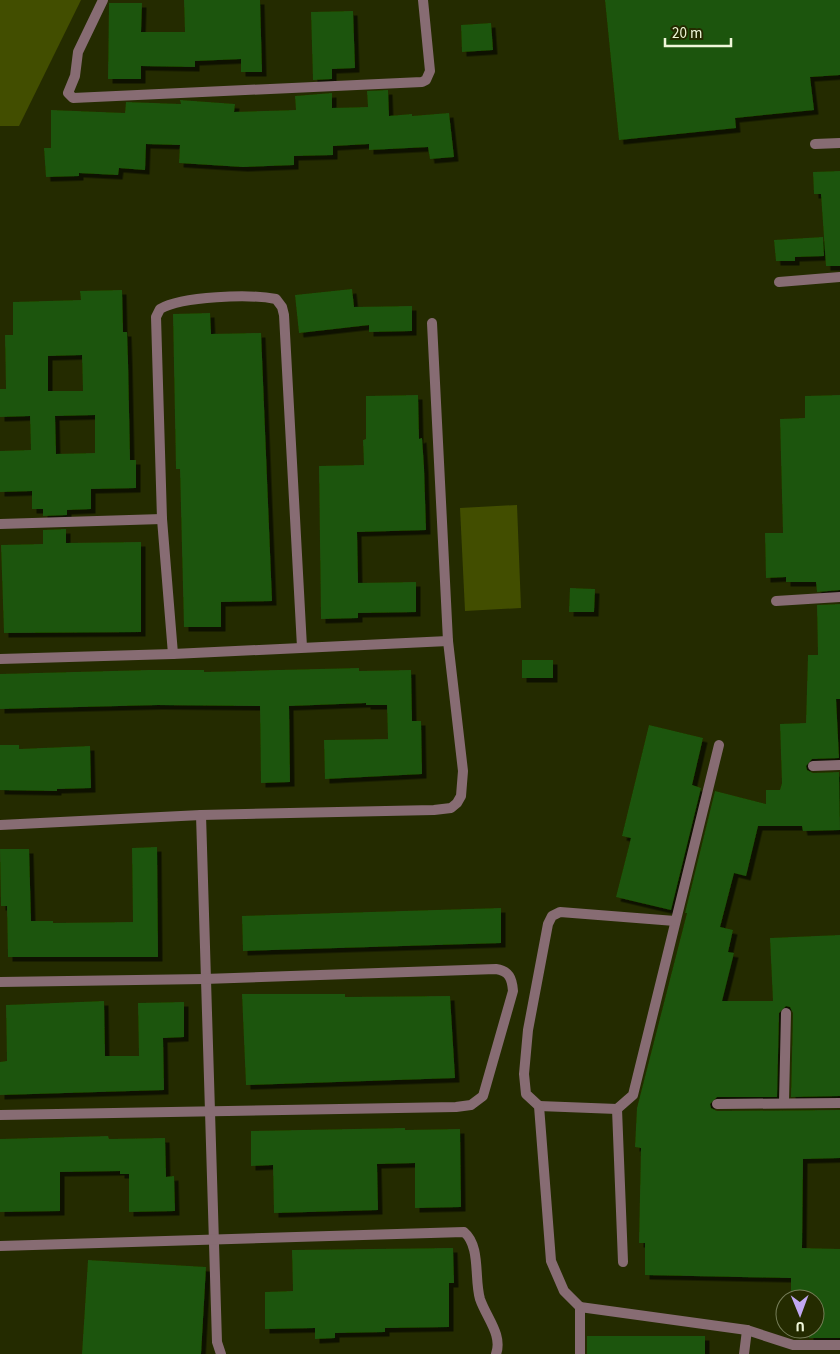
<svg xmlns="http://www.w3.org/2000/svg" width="840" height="1354" font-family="'Source Sans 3',sans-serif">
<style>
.green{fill:#424e00}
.building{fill:#1e5409;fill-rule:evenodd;filter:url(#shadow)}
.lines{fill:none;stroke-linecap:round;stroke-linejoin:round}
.lane{stroke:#876c73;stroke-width:10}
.street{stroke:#876c73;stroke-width:10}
</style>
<defs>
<filter id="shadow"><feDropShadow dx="4.5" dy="4.5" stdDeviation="0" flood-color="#0009"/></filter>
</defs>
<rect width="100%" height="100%" fill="#242b00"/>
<!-- green -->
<g class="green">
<path d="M 0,0 L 81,0 L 19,126 L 0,126 Z"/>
<path d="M 517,505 L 521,608 L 465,611 L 460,508 Z"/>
</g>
<!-- building -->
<g class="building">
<path d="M 184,0 L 260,0 L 262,72 L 241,72 L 241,59 L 195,61 L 195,67 L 141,66 L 141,79 L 108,79 L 109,3 L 142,3 L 141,32 L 185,32 Z"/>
<path d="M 605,0 L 840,0 L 840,75 L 810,77 L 814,110 L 735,118 L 736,128 L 619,140 Z"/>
<path d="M 353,11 L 355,68 L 332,69 L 332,79 L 313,80 L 311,12 Z"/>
<path d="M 491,23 L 493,50 L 462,52 L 461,25 Z"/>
<path d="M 388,90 L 389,116 L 412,114 L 412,116 L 449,113 L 454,157 L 430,159 L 428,147 L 369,150 L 369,144 L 333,146 L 333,155 L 294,156 L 294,165 L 243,167 L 179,163 L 180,145 L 146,144 L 145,170 L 119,168 L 118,175 L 79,173 L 79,176 L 46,177 L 44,148 L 51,148 L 51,110 L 125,113 L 126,102 L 181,104 L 180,100 L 235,104 L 234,112 L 296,110 L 295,96 L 332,93 L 332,108 L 368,107 L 367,91 Z"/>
<path d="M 840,171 L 840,266 L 826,266 L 821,194 L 814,194 L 813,172 Z"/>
<path d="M 823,237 L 824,256 L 795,257 L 795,261 L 776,261 L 774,240 Z"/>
<path d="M 352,289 L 354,307 L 412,306 L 412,331 L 369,332 L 369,325 L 299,333 L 295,295 Z"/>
<path d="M 122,290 L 123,332 L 127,332 L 128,362 L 130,460 L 136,460 L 136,488 L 91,489 L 91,509 L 67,510 L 67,515 L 43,516 L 43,509 L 32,509 L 32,491 L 0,492 L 0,451 L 31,450 L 30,416 L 0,417 L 0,389 L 6,389 L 5,335 L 13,335 L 13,302 L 81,300 L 80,291 ZM 82,355 L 83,391 L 48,391 L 48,356 ZM 95,415 L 95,453 L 56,454 L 55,416 Z"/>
<path d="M 210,313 L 211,334 L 261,333 L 272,601 L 221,602 L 221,627 L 184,627 L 180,469 L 176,469 L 173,314 Z"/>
<path d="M 418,395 L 419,439 L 422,438 L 424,468 L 426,530 L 357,532 L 358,583 L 416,582 L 416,612 L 358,613 L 358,618 L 321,619 L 319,466 L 364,465 L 363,440 L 366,439 L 366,396 Z"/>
<path d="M 840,395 L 840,590 L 817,592 L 816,582 L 786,582 L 786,577 L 766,578 L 765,533 L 783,533 L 780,419 L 805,418 L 805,396 Z"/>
<path d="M 66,529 L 66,543 L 141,542 L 141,632 L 4,633 L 1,545 L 43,544 L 43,530 Z"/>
<path d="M 570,588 L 595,589 L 594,612 L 569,612 Z"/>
<path d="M 840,604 L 840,699 L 836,699 L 839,758 L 812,759 L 806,766 L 807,770 L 813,773 L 839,772 L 840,830 L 803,831 L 802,826 L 758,826 L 746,876 L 734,873 L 720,927 L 733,930 L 728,952 L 734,953 L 722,1001 L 773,1001 L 770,938 L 840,935 L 840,1096 L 791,1097 L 793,1013 L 790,1007 L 786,1006 L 779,1013 L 777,1097 L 717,1097 L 710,1104 L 711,1108 L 717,1111 L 840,1110 L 840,1158 L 803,1159 L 802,1248 L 840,1249 L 840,1338 L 809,1338 L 809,1329 L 815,1329 L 815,1299 L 791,1299 L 791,1278 L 645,1275 L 645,1243 L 639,1243 L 641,1148 L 635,1147 L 637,1108 L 687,913 L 685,913 L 715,791 L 766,804 L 766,790 L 780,790 L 782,783 L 780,724 L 806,723 L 808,655 L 818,655 L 817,605 Z"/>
<rect x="522" y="660" width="31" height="18"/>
<path d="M 359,668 L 359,671 L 411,670 L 412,721 L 421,721 L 422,774 L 325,779 L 324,740 L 388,739 L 387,705 L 366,705 L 366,703 L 289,706 L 290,782 L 261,783 L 260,706 L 158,705 L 0,709 L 0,674 L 149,670 L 204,670 L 204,672 Z"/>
<path d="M 649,725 L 703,738 L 692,785 L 701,788 L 671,910 L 616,897 L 631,838 L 622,836 Z"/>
<path d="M 0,745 L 19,745 L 19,749 L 90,746 L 91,788 L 57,789 L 57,791 L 0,790 Z"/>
<path d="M 157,847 L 158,957 L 8,957 L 7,906 L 1,906 L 0,849 L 29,849 L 31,921 L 53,921 L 53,923 L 133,922 L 132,848 Z"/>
<path d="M 501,908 L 501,943 L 243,951 L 242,916 Z"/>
<path d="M 242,994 L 345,994 L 345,997 L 450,996 L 455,1078 L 246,1085 Z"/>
<path d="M 104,1001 L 105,1056 L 139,1056 L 138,1003 L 184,1002 L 184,1037 L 163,1038 L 164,1090 L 0,1095 L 0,1062 L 7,1061 L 6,1005 Z"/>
<path d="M 405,1128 L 405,1130 L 460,1129 L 461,1207 L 415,1208 L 415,1163 L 377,1164 L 378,1210 L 274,1213 L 273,1165 L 251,1166 L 251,1131 Z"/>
<path d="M 108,1136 L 109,1139 L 165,1138 L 166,1177 L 174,1176 L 175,1211 L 129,1212 L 129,1174 L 120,1174 L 120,1171 L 60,1172 L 60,1211 L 0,1212 L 0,1139 Z"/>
<path d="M 453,1248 L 454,1283 L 449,1283 L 449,1327 L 385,1328 L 385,1332 L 335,1333 L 335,1338 L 315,1339 L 315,1328 L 265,1329 L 265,1292 L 293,1291 L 292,1250 Z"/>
<path d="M 88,1260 L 206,1267 L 201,1354 L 82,1354 Z"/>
<rect x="587" y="1336" width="118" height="18"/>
</g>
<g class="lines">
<!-- lane -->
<g class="lane">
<path d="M 776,601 L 840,597"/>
<path d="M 813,766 L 840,765"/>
<path d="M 617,1109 L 623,1262"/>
</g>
<!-- street -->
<g class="street">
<path d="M 103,0 L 78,52 L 75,76 L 68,93 L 73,98 L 422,82 L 426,80 L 430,71 L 423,0"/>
<path d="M 815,144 L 840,143"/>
<path d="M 779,282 L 840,277"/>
<path d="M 0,524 L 162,519"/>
<path d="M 173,654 L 162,519 L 156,317 L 160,309 C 182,296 250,294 276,299 L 282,307 L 284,315 L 302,647"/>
<path d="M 0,659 L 173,654 L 448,641"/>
<path d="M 201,815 L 217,1342 L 221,1354"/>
<path d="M 0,825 L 201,815 L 434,810 L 451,808 L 457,803 L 461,796 L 463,771 L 448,641 L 432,323"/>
<path d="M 0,982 L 204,979 L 496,969 C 509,971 512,978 513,991 L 483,1096 L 471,1105 L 456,1107 L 0,1115"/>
<path d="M 784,1102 L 786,1013"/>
<path d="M 717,1104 L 840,1103"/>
<path d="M 539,1106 L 617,1109 L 633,1095 L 719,745"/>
<path d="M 0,1246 L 464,1232 C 481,1246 474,1279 480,1299 C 486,1317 503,1335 496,1354"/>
<path d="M 580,1307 L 747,1330 L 793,1345 L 840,1345"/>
<path d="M 580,1354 L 580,1307 L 564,1291 L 551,1261 L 539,1106 L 526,1094 L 524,1074 L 528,1030 L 548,924 L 552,916 L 560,912 L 675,921"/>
<path d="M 744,1354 L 747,1330"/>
</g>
</g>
<!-- north arrow -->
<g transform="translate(800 1314) rotate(179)"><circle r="24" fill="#242b00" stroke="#757d57"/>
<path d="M0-4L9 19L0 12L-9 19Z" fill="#c1a8f3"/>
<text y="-8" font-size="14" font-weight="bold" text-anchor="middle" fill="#eff7d9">U</text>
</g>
<!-- scale -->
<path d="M665 38v8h66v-8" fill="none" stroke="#eff7d9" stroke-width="2.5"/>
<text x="672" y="38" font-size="15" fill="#eff7d9" stroke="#242b00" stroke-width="4" paint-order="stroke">20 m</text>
</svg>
